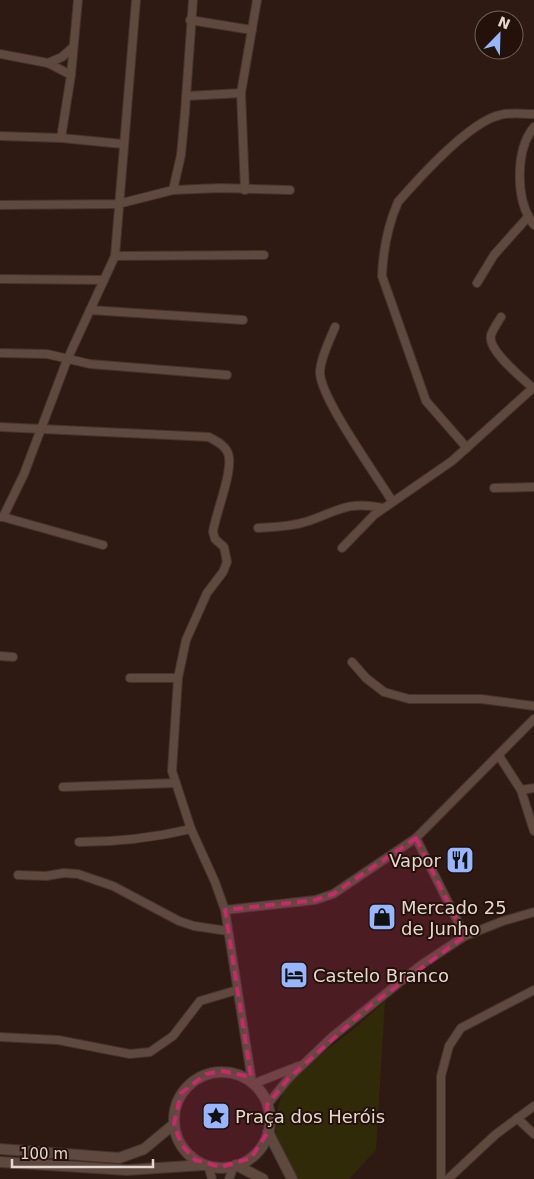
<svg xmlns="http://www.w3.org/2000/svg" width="534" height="1179" font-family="'DejaVu Sans',sans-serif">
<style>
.green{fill:#312a08}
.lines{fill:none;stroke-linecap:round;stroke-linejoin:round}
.minor-casing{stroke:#43332f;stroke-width:10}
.tertiary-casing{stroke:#43332f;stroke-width:12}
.minor{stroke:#5f483e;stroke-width:8}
.tertiary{stroke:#5f483e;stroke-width:10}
.marked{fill:#c52b67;fill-opacity:0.2;stroke:#c52b67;stroke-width:4;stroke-dasharray:10 6;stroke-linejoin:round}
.labels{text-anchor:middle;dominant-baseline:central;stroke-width:4;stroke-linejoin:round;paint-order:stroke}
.poi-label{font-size:18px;fill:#e4d6d0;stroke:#241109;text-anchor:start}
</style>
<rect width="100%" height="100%" fill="#2e1a12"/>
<!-- green -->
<path class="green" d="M 385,1001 L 376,1150 L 349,1179 L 296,1179 L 278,1149 L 275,1132 L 278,1107 L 285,1085 L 294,1075 L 356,1027 Z"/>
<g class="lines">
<defs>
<g id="minor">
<path d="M 190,20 L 252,30"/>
<path d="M 0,54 L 48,63 L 71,75 L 61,138 L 0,136"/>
<path d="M 48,63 L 62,57 L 72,48"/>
<path d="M 71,75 L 78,0"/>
<path d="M 187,96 L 241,93"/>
<path d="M 534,127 C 515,150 515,201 534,225"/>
<path d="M 61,138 L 123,144"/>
<path d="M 173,190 L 220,188 L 290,190"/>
<path d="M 245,190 L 241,93 L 257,0"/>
<path d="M 0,205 L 118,204 L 173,190 L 181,155 L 185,112 L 193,0"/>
<path d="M 115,256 L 264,255"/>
<path d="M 0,279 L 104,280"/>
<path d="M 477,283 L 494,255 L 528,217"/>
<path d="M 90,310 L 243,320"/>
<path d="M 501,317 C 498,322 493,329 491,335 C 487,350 522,378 533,388"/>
<path d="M 335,327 C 330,340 321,356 320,371 C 318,395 377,476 392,501"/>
<path d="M 0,353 L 47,354 L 90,364 L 227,375"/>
<path d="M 0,427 L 209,437 C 216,441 223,444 227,451 C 236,466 215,514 213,532 L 215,539 L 224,547 L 227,562 L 223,572 L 207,593 L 186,640 L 178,678 L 172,771 L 191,829 L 215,882 L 225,910 L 252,1082"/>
<path d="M 467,448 L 426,401 L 382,276 C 383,251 388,225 398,202 C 419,178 469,122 500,115 C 511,112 522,114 534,114"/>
<path d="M 494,488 L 534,487"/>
<path d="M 0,517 L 3,517 L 24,474 L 67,360 L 115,256 L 136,0"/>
<path d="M 3,517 L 103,545"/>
<path d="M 258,528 C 273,527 290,527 305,522 C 338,512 345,500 383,508"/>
<path d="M 342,548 L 374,515 L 452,461 L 534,387"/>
<path d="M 0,656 L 13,657"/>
<path d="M 352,662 L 366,678 L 384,692 L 409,699 L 481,699 L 534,706"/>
<path d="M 130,678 L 178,678"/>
<path d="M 499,756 L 521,790 L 534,831"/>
<path d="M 63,787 L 176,783"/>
<path d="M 521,790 L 534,788"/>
<path d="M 79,842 C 118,842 153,838 191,829"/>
<path d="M 18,875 L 46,876 L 64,873 L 78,874 L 113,886 L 179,921 L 194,926 L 228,931"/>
<path d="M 225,910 L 315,900 L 333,894 L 416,838"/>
<path d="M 465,936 L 416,838 L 534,719"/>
<path d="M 0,1037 L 58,1040 L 130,1054 L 150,1052 L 173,1036 L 200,1001 L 237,990"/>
<path d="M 253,1084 L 299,1066"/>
<path d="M 267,1105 L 289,1078 L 332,1037 L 421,965 L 465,936 L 503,921 L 534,912"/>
<path d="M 517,1118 L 534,1134"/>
<path d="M 208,1165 L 212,1179"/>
<path d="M 229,1179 L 234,1166"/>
<path d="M 441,1179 L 441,1076 L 449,1046 L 461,1028 L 534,990"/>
<path d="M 448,1179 L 495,1135 L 534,1106"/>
</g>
<g id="tertiary">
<circle cx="222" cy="1120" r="48"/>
<path d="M 268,1132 L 292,1179"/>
<path d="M 0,1149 L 119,1158 L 144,1149 L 174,1124"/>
<path d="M 0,1162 L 127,1170 L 204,1165"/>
<path d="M 236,1165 L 263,1179"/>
</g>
</defs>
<!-- minor casing -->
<use href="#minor" class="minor-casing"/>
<!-- tertiary casing -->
<use href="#tertiary" class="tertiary-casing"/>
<!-- minor -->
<use href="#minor" class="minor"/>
<!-- tertiary -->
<use href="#tertiary" class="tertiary"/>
</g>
<!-- marked area -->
<path class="marked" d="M 416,838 L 465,936 L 371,1005 L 289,1078 L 267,1105 L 268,1132 L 251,1158 L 221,1167 L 195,1160 L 181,1144 L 174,1124 L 181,1093 L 206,1074 L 222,1071 L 251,1077 L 225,910 L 315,900 L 333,894 Z"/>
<!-- icons -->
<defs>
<symbol id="restaurant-square" viewBox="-11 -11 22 22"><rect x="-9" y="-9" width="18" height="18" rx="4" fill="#97b6fd" stroke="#241109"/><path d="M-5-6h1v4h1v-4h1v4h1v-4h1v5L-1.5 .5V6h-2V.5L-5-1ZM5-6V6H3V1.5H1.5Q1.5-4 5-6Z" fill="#111"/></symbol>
<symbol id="shop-square" viewBox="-11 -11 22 22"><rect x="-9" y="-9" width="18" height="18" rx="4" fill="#97b6fd" stroke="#241109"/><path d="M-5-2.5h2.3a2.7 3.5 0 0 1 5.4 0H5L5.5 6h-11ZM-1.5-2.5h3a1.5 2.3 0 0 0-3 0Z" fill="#111"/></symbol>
<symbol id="hotel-square" viewBox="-11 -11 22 22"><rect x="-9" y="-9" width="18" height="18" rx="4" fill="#97b6fd" stroke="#241109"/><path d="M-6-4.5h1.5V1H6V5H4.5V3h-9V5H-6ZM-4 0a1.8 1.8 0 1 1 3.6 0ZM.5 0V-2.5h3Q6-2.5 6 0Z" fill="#111"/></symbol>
<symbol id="sight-square" viewBox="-11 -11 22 22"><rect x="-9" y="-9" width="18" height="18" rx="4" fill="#97b6fd" stroke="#241109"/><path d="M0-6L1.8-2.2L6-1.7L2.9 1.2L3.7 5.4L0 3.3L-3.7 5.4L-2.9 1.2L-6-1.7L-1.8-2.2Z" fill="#111"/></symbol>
</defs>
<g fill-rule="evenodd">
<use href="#restaurant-square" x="444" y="844" width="32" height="32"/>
<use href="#shop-square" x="366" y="901" width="32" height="32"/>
<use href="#hotel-square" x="278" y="959" width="32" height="32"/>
<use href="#sight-square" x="200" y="1100" width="32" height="32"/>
</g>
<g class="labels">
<!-- poi labels -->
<g class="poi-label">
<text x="441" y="860" text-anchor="end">Vapor</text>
<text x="401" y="907">Mercado 25<tspan x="401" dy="21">de Junho</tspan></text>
<text x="313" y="975">Castelo Branco</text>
<text x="235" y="1116">Praça dos Heróis</text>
</g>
</g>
<!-- north arrow -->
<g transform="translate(499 35) rotate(23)"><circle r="24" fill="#241109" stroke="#716059"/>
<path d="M0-4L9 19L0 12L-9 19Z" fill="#97b6fd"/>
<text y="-8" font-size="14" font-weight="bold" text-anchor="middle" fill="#e4d6d0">N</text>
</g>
<!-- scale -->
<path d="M12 1159v8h141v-8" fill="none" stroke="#e4d6d0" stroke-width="2.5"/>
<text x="20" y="1159" font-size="15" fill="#e4d6d0" stroke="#241109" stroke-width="4" paint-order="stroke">100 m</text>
</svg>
